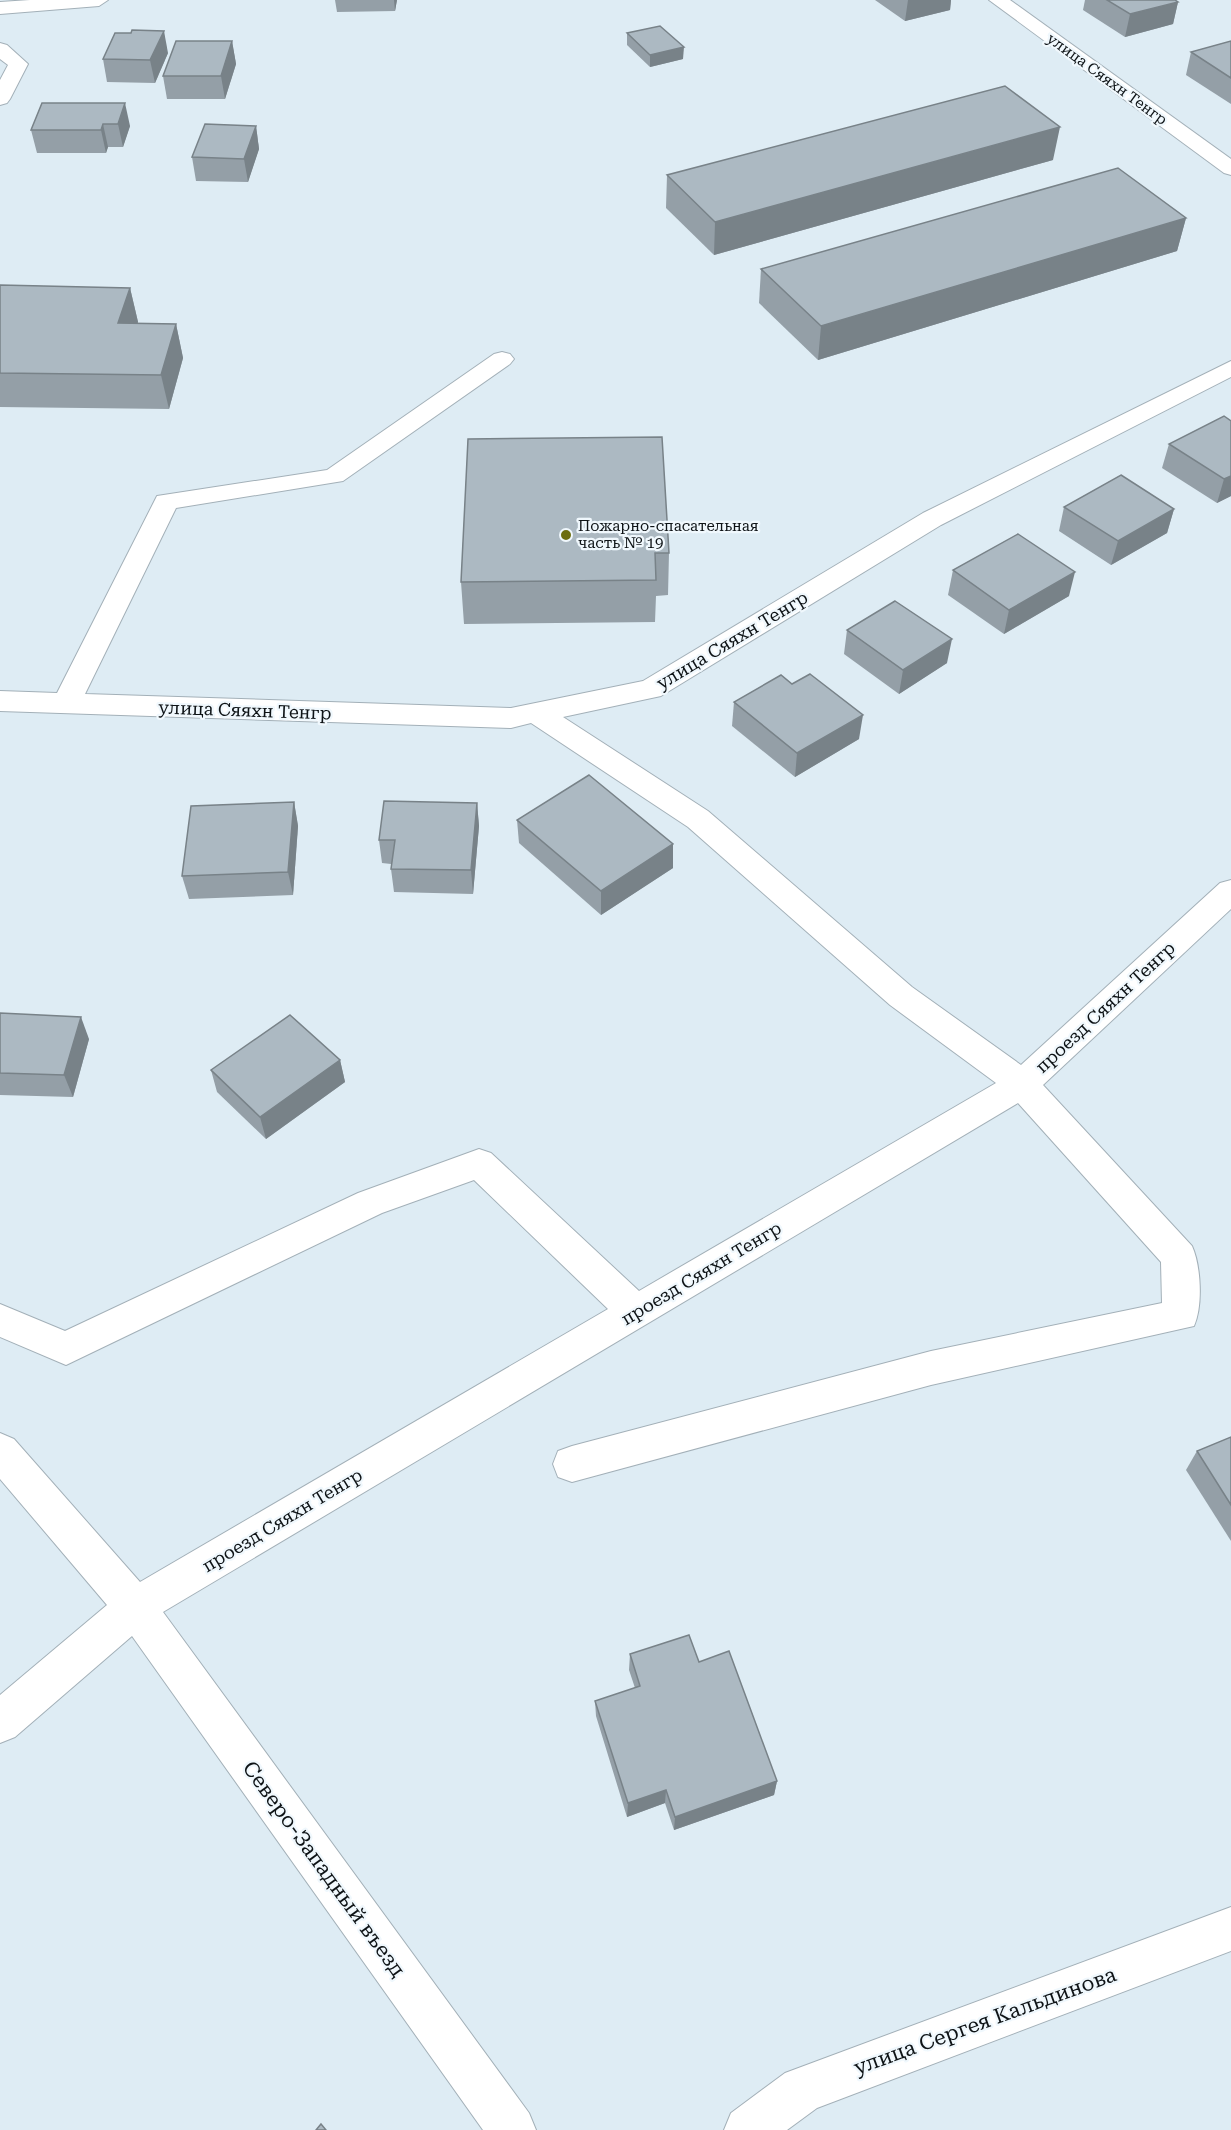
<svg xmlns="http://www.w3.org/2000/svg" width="1231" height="2130" font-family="'Roboto Serif',serif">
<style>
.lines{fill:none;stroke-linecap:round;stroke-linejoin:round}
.minor-casing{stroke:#a3b0b8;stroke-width:2}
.minor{fill:#fff;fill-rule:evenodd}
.wall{fill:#949fa7}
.shaded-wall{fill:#788288}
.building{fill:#acb9c2;stroke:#788288;stroke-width:1.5}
.poi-dot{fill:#6d6e10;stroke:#f0f8fd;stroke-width:2}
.labels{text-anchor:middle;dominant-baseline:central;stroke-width:4.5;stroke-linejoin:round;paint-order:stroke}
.far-street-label{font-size:15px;fill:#0e1316;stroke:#f0f8fd}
.far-poi-label{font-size:15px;fill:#0e1316;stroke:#f0f8fd;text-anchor:start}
.street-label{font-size:18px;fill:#0e1316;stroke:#f0f8fd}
.near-street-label{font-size:21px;fill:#0e1316;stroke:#f0f8fd}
</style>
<rect width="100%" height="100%" fill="#deecf4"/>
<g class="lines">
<defs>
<g id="minor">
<path d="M 30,0 L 108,0 L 99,6 L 0,14 L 0,2 Z"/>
<path d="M 989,0 L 1010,0 L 1231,159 L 1231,175 L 1224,173 Z"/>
<path d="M 0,43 L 7,45 L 28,64 L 10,99 L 7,103 L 0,105 L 0,80 L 8,65 L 0,59 Z"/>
<path d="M 502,352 L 510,354 L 514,359 L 510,364 L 343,481 L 176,508 L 85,694 L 511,708 L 643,681 L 923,513 L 1231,361 L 1231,377 L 941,525 L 661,696 L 563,717 L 708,811 L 912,987 L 1021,1065 L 1220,883 L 1231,880 L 1231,909 L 1043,1085 L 1192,1246 C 1201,1266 1203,1306 1194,1326 L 931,1385 L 572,1482 L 558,1477 L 553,1464 L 558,1451 L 572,1446 L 931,1351 L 1162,1303 L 1161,1262 L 1018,1103 L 163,1612 L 529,2113 L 536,2130 L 483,2130 L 132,1636 L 15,1737 L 0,1743 L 0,1695 L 107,1605 L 0,1479 L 0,1433 L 14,1439 L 140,1582 L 608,1309 L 474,1180 L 382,1213 L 66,1365 L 0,1337 L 0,1304 L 65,1331 L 358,1193 L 479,1149 L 491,1153 L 639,1291 L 996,1083 L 890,1005 L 688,827 L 531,723 L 511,728 L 0,711 L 0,691 L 57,693 L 157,496 L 327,470 L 494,354 Z"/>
<path d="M 1231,1907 L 1231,1951 L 817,2108 L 787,2130 L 724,2130 L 731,2113 L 785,2073 Z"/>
</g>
</defs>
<!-- minor casing -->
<use href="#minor" class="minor-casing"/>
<!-- minor -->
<use href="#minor" class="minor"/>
</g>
<!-- wall -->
<g class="wall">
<path d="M 335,0 L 397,0 L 395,11 L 337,12 Z"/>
<path d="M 875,0 L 951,0 L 950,10 L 905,21 Z"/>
<path d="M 1085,0 L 1175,0 L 1178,2 L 1173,24 L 1125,37 L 1083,10 Z"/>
<path d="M 627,33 L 683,59 L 650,67 L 627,45 Z"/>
<path d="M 232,41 L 236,64 L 225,99 L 167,99 L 163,76 Z"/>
<path d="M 1231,41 L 1231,104 L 1186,75 L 1191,52 Z"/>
<path d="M 168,53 L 155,83 L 107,82 L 103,59 Z"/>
<path d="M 42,103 L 130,126 L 123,147 L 108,147 L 106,153 L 37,153 L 31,130 Z"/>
<path d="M 256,126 L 259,149 L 248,182 L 196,181 L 192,157 Z"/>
<path d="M 1053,160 L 714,255 L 666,208 L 667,175 Z"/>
<path d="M 1186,218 L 1177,251 L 818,360 L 759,303 L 761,269 Z"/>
<path d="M 0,285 L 130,288 L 138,322 L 137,323 L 176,324 L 183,358 L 169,409 L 0,407 Z"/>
<path d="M 1231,421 L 1231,496 L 1217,503 L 1162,468 L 1169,444 Z"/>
<path d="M 468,439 L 669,553 L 668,595 L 656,596 L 655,622 L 464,624 L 461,582 Z"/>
<path d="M 1064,507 L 1174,509 L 1167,533 L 1111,565 L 1059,531 Z"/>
<path d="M 953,570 L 1069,596 L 1004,634 L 948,595 Z"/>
<path d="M 847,630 L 947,663 L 899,694 L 844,654 Z"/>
<path d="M 734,702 L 859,739 L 795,777 L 732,726 Z"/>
<path d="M 294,802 L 298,826 L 293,895 L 189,899 L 182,876 Z"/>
<path d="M 477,803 L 479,826 L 473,894 L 394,892 L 391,869 L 391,864 L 382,863 L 379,840 Z"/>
<path d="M 517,820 L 673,844 L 673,868 L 601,915 L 519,843 Z"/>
<path d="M 0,1013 L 89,1039 L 73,1097 L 0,1095 Z"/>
<path d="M 340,1060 L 345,1082 L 266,1139 L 217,1092 L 211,1070 Z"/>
<path d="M 1231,1437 L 1231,1541 L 1186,1470 L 1197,1451 Z"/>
<path d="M 630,1654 L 699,1662 L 777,1781 L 774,1795 L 674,1830 L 665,1803 L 627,1817 L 596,1716 L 595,1701 L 635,1688 L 629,1670 Z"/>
</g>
<!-- shaded-wall -->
<g class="shaded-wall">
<path d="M 394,0 L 397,0 L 395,11 Z"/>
<path d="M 908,0 L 951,0 L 950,10 L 905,21 Z"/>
<path d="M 1178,2 L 1173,24 L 1125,37 L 1130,14 Z"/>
<path d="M 164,31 L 168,53 L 155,83 L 150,60 Z"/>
<path d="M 232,41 L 236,64 L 225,99 L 221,76 Z"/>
<path d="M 684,47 L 683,59 L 650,67 L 650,55 Z"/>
<path d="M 125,103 L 130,126 L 123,147 L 118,124 Z"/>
<path d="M 103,124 L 108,147 L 106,153 L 101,130 Z"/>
<path d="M 256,126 L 259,149 L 248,182 L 244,159 Z"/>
<path d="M 1060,127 L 1053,160 L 714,255 L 715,222 Z"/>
<path d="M 1186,218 L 1177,251 L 818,360 L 821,326 Z"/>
<path d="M 130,288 L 138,322 L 126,357 L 118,323 Z"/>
<path d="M 176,324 L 183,358 L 169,409 L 161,375 Z"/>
<path d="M 1231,476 L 1231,496 L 1217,503 L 1224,479 Z"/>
<path d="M 1174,509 L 1167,533 L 1111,565 L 1118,541 Z"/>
<path d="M 1075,572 L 1069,596 L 1004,634 L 1009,610 Z"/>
<path d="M 952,639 L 947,663 L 899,694 L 903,670 Z"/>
<path d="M 863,715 L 859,739 L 795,777 L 797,753 Z"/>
<path d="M 294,802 L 298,826 L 293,895 L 288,872 Z"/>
<path d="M 477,803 L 479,826 L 473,894 L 471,870 Z"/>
<path d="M 673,844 L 673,868 L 601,915 L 601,891 Z"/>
<path d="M 81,1017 L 89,1039 L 73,1097 L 64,1075 Z"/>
<path d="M 340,1060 L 345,1082 L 266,1139 L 260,1117 Z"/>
<path d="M 777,1781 L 774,1795 L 674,1830 L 675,1817 Z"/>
<path d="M 666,1790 L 665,1803 L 627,1817 L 628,1803 Z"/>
</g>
<!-- building -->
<g class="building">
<path d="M 1107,0 L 1175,0 L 1178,2 L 1130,14 Z"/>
<path d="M 660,26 L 684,47 L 650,55 L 627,33 Z"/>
<path d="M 132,30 L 164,31 L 150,60 L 103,59 L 115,33 L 131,33 Z"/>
<path d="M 176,41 L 232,41 L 221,76 L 163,76 Z"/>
<path d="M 1231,41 L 1231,78 L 1191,52 Z"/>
<path d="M 1005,86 L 1060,127 L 715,222 L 667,175 Z"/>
<path d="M 42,103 L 125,103 L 118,124 L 103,124 L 101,130 L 31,130 Z"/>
<path d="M 205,124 L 256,126 L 244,159 L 192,157 Z"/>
<path d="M 1118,168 L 1186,218 L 821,326 L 761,269 Z"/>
<path d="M 0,285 L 130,288 L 118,323 L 176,324 L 161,375 L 0,373 Z"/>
<path d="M 1224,416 L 1231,421 L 1231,476 L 1224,479 L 1169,444 Z"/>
<path d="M 662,437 L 669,553 L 655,553 L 656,580 L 461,582 L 468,439 Z"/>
<path d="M 1121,475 L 1174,509 L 1118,541 L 1064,507 Z"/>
<path d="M 1018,534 L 1075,572 L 1009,610 L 953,570 Z"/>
<path d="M 895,601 L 952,639 L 903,670 L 847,630 Z"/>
<path d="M 810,674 L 863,715 L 797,753 L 734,702 L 781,675 L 792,684 Z"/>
<path d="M 589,775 L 673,844 L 601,891 L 517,820 Z"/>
<path d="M 384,801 L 477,803 L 471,870 L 391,869 L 395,840 L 379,840 Z"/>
<path d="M 294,802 L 288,872 L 182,876 L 191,806 Z"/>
<path d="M 0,1013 L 81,1017 L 64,1075 L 0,1073 Z"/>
<path d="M 290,1015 L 340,1060 L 260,1117 L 211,1070 Z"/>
<path d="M 1231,1437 L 1231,1505 L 1197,1451 Z"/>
<path d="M 689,1635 L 699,1662 L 729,1651 L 777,1781 L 675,1817 L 666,1790 L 628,1803 L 595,1701 L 640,1686 L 630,1654 Z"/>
<path d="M 321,2124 L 326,2130 L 316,2130 Z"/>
</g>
<!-- markers -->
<circle class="poi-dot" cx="566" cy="535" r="6"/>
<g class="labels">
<!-- far-street labels -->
<g class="far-street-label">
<text transform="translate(1107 79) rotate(36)">улица Сяяхн Тенгр</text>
</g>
<!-- far-poi labels -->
<g class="far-poi-label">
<text x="578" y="526">Пожарно-спасательная<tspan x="578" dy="17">часть № 19</tspan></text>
</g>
<!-- street labels -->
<g class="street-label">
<text transform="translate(732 640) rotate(-31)">улица Сяяхн Тенгр</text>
<text transform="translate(245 710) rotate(2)">улица Сяяхн Тенгр</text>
<text transform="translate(1105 1007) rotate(-43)">проезд Сяяхн Тенгр</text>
<text transform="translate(701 1273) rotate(-31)">проезд Сяяхн Тенгр</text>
<text transform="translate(282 1520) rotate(-31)">проезд Сяяхн Тенгр</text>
</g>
<!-- near-street labels -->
<g class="near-street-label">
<text transform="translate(324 1869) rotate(54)">Северо-Западный въезд</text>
<text transform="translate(985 2021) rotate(-20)">улица Сергея Кальдинова</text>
</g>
</g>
</svg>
